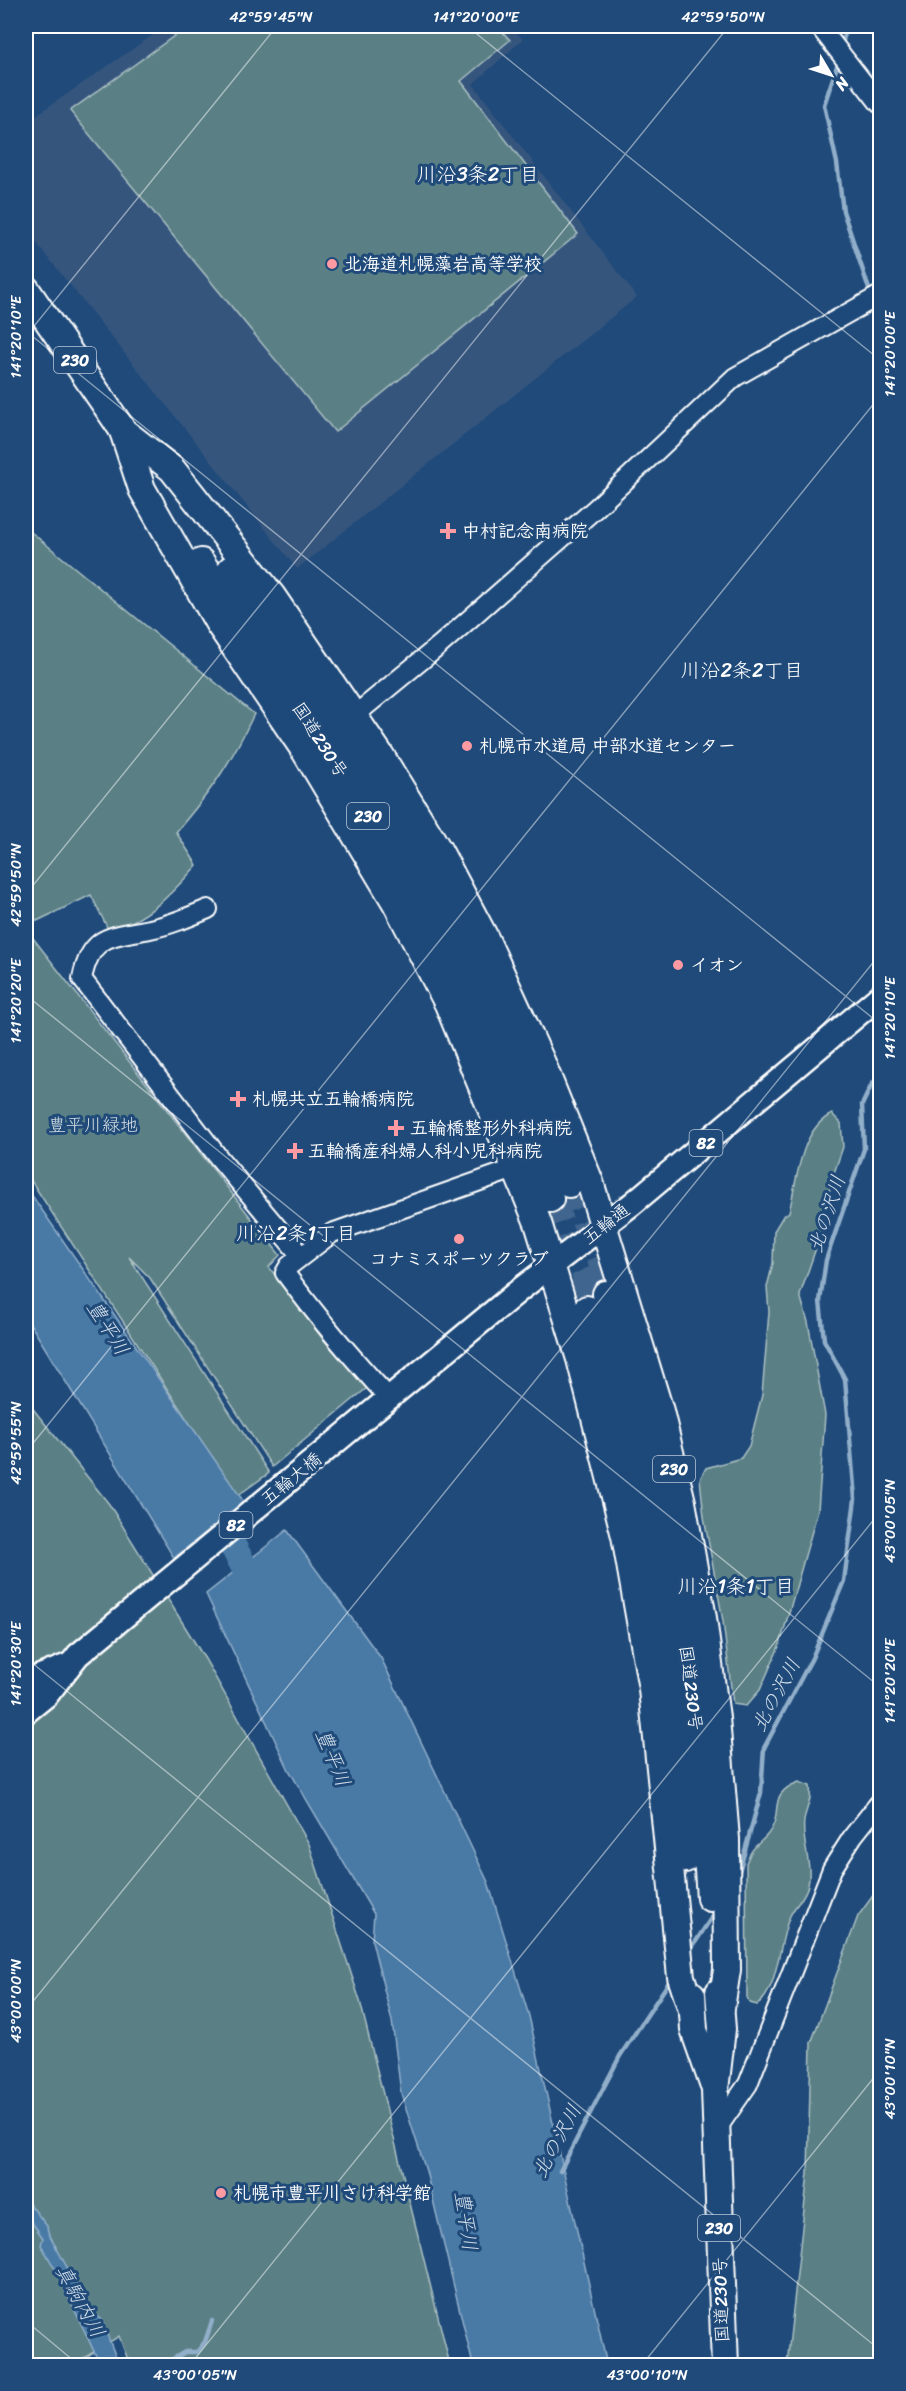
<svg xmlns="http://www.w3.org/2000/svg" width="906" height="2391" font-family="Sriracha,'Klee One',sans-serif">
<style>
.built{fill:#34557d}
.green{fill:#5a8086;stroke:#acc0c2;stroke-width:1.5}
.water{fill:#497aa6;stroke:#92afca;stroke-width:1.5}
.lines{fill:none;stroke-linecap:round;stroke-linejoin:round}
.stream{stroke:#92afca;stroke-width:4.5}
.river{stroke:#497aa6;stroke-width:27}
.highway-tunnel{stroke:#41658e;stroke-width:26;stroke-dasharray:26 13;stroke-linecap:butt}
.minor-casing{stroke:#fff;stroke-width:22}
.major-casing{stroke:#fff;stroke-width:27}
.highway-casing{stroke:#fff;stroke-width:30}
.minor{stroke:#1f4a7a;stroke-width:18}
.major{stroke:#1f4a7a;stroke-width:22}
.highway{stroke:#1f4a7a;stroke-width:26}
.ticks{fill:none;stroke:#fff;stroke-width:1.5;stroke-opacity:0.45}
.poi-dot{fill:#ff9aa2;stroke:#1f4a7a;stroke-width:2}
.labels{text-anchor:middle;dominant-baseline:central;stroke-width:6;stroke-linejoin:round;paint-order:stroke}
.shield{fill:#1f4a7a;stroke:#bcc9d7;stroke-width:1.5}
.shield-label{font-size:16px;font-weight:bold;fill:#fff}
.poi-label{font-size:18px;font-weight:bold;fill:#fff;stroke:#1f4a7a;text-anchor:start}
.street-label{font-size:18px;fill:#fff;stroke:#1f4a7a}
.park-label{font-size:18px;fill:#d6dfe1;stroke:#1f4a7a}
.neighbourhood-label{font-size:20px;fill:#fff;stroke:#1f4a7a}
.water-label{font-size:20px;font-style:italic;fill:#d2dee9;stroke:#1f4a7a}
.neatline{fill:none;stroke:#fff;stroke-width:2}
.ticks-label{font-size:15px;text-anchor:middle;fill:#fff}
</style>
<rect width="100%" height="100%" fill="#1f4a7a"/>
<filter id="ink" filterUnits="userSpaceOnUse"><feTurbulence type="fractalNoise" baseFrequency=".0167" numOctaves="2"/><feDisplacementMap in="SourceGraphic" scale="12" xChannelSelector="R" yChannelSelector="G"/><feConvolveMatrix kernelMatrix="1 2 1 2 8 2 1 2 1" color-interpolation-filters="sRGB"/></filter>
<g filter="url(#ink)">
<!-- built -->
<path class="built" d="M 166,26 L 510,26 L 523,39 L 473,84 L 637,297 L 297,569 L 26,230 L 26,122 Z"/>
<!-- green -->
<g class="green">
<path d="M 188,26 L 497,26 L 510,40 L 461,81 L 578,234 L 335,432 L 70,111 Z"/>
<path d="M 26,528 L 254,714 C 231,763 211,791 176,832 L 197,865 C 174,891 145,924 108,929 L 91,895 L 37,921 L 26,906 Z"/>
<path d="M 26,929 L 280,1255 L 269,1267 L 322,1338 L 367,1388 L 272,1467 L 150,1278 L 129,1257 L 269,1473 L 237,1496 L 26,1173 Z"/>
<path d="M 832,1114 L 841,1123 L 843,1147 L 832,1179 L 818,1242 L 800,1295 L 808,1322 L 825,1415 L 818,1510 L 780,1644 L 760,1690 L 746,1706 L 733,1704 L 723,1621 L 704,1517 L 700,1479 L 706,1468 L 741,1458 L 749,1446 L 762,1395 L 769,1312 L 767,1287 L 773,1263 L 774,1231 L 783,1216 L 789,1212 C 797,1181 800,1129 832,1114 Z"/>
<path d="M 26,1400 L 109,1504 L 205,1659 L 309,1844 L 360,2001 L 450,2365 L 130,2365 L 119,2336 L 73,2365 L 26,2365 Z"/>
<path d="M 799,1782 L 810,1786 C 812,1803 806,1806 804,1821 C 801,1841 813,1865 808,1885 C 805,1898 795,1905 790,1916 C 779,1939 778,1992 757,2005 L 750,2003 L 747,1998 L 746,1863 C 754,1843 756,1848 768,1834 C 785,1813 765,1794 799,1782 Z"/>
<path d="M 880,1886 L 880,2365 L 787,2365 L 808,2173 L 811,2043 L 858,1916 Z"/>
</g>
<!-- water -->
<g class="water">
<path d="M 26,1187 L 244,1502 L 174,1558 L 26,1317 Z"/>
<path d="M 287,1530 L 381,1658 L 488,1882 L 529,2016 L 607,2365 L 473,2365 L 426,2171 L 401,2093 L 392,2021 L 372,1941 L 374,1914 L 289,1770 L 206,1594 Z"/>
<path d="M 26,2199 L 47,2226 L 48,2232 L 89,2308 L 101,2319 L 119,2365 L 106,2365 L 98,2360 L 57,2272 L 41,2245 L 43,2238 L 26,2214 Z"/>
</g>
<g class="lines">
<!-- stream -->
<g class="stream">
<path d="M 842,46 L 846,26"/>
<path d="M 839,60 L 824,105 L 837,163 L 843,211 L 871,295"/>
<path d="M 874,303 L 880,323"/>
<path d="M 737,1879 L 761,1793 L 764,1748 L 812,1658 L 844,1581 L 855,1499 L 845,1379 L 824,1340 L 820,1301 L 826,1260 L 864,1149 L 862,1105 L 872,1084 L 880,1077"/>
<path d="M 689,1952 L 717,1909"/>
<path d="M 560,2171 L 620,2056 L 671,1979"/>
<path d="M 161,2366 L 185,2352 L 197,2352 L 205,2342 L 212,2321"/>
</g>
<!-- river -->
<path class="river" d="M 214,1511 L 260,1596"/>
<!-- highway-tunnel -->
<g class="highway-tunnel">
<path d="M 569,1184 L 607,1277 L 606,1293"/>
<path d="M 550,1199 L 585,1274 L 587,1309"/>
</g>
<defs>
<g id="minor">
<path d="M 819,26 L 880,104"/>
<path d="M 355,715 L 440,645 L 596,508 L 735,377 L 880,295"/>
<path d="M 208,909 C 189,917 170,925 150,929 C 112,937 91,933 82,979 L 219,1158 L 301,1256"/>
<path d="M 389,1398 C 352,1358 318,1318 285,1273 L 289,1266 L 332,1233 L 517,1168"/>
<path d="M 716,2130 L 748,2084 L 832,1869 L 853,1836 L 880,1802"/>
</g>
<g id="major">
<path d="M 26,1687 L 38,1677 L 68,1665"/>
<path d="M 26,1712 L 47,1695 L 78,1655 L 522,1288 L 632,1204 L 880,996"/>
</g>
<g id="highway">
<path d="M 26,289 L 133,445"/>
<path d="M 123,431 L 172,469 L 272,596 L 381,756 L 439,851 L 484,936 L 542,1063 L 590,1182 L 660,1411 L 682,1502 L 703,1618 L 716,1718 L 726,1839 L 727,1970 L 721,2008"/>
<path d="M 123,431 L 142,489 L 219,624 L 305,751 L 396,903 L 448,1004 L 538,1223 L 580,1359 L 625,1536 L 652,1689 L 681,1977 L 692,2010"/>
<path d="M 201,562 C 266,660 334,755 392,856 C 454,966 505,1081 550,1199"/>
<path d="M 231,569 C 296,664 362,758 419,858 C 477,963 525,1073 569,1184"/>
<path d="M 606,1294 C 635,1392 661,1490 677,1591 C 694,1693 703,1795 710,1898"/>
<path d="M 587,1309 C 641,1489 674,1672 685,1859"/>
<path d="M 719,1992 L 722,2029 L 715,2090 L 725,2366"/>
<path d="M 692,1995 L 694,2030 L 713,2084"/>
</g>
</defs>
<!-- minor casing -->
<use href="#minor" class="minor-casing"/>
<!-- major casing -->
<use href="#major" class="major-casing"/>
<!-- highway casing -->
<use href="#highway" class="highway-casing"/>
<!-- minor -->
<use href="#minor" class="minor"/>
<!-- major -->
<use href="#major" class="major"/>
<!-- highway -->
<use href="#highway" class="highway"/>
</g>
</g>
<!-- ticks -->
<path class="ticks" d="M 467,26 L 880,360M 26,331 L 880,1024M 26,336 L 277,26M 26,894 L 729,26M 26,995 L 880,1687M 26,1452 L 880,396M 26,1658 L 880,2350M 26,2010 L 880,954M 26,2321 L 80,2366M 189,2366 L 880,1512M 641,2366 L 880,2070"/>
<!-- markers -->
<g class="poi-dot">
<circle cx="332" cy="264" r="6"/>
<path d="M445 522h6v6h6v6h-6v6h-6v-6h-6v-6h6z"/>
<circle cx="467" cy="746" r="6"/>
<circle cx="678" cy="965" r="6"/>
<path d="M235 1090h6v6h6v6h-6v6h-6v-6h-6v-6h6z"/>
<path d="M393 1119h6v6h6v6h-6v6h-6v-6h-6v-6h6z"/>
<path d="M292 1142h6v6h6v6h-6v6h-6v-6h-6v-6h6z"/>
<circle cx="459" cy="1239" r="6"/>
<circle cx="221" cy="2193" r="6"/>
</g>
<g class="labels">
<!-- shield labels -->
<g class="shield">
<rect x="54" y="347" width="42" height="26" rx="4.5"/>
<rect x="347" y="803" width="42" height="26" rx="4.5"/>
<rect x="689.5" y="1130" width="33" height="26" rx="4.5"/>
<rect x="653" y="1456" width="42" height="26" rx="4.5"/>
<rect x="219.5" y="1512" width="33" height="26" rx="4.5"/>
<rect x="698" y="2215" width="42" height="26" rx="4.5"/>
</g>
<g class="shield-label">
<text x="75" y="360">230</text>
<text x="368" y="816">230</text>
<text x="706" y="1143">82</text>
<text x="674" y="1469">230</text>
<text x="236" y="1525">82</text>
<text x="719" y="2228">230</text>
</g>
<!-- poi labels -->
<g class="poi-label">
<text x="344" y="264">北海道札幌藻岩高等学校</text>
<text x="462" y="531">中村記念南病院</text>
<text x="479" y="746">札幌市水道局 中部水道センター</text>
<text x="690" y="965">イオン</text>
<text x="252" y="1099">札幌共立五輪橋病院</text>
<text x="410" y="1128">五輪橋整形外科病院</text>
<text x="308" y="1151">五輪橋産科婦人科小児科病院</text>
<text x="459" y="1259" text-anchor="middle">コナミスポーツクラブ</text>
<text x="233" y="2193">札幌市豊平川さけ科学館</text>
</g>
<!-- street labels -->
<g class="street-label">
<text transform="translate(320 740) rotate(57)">国道230号</text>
<text transform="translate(606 1224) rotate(-38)">五輪通</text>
<text transform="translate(291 1479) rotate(-39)">五輪大橋</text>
<text transform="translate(691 1688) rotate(83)">国道230号</text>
<text transform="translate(721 2300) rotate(-92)">国道230号</text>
</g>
<!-- park labels -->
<g class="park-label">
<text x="93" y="1125">豊平川緑地</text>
</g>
<!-- neighbourhood labels -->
<g class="neighbourhood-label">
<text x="478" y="174">川沿3条2丁目</text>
<text x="742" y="670">川沿2条2丁目</text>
<text x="296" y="1233">川沿2条1丁目</text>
<text x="736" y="1586">川沿1条1丁目</text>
</g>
<!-- water labels -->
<g class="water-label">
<text transform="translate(827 1214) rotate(-72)">北の沢川</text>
<text transform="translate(108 1328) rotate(58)">豊平川</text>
<text transform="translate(776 1695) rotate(-62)">北の沢川</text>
<text transform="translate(333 1758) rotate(68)">豊平川</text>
<text transform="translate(557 2141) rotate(-62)">北の沢川</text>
<text transform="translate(466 2221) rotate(82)">豊平川</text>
<text transform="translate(80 2301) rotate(61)">真駒内川</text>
</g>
</g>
<!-- margin -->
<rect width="906" height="2391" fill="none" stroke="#1f4a7a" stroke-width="66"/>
<!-- north arrow -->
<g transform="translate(831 75) rotate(129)" stroke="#1f4a7a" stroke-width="4.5" paint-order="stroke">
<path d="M0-4.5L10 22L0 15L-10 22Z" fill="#ffffff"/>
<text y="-9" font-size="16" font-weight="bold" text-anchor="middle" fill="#ffffff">N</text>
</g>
<rect x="33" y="33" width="840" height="2325" class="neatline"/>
<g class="ticks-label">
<text x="271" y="22">42°59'45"N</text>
<text x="476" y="22">141°20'00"E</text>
<text x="723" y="22">42°59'50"N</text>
<text transform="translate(16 337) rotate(-90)" y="5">141°20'10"E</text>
<text transform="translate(890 354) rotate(-90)" y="5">141°20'00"E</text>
<text transform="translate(16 885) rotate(-90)" y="5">42°59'50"N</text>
<text transform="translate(16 1001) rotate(-90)" y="5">141°20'20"E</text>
<text transform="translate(890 1018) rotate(-90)" y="5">141°20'10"E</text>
<text transform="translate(16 1443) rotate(-90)" y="5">42°59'55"N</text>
<text transform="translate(890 1521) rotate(-90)" y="5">43°00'05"N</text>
<text transform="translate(16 1664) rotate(-90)" y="5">141°20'30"E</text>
<text transform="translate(890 1681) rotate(-90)" y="5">141°20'20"E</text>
<text transform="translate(16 2001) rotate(-90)" y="5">43°00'00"N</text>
<text transform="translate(890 2079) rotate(-90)" y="5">43°00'10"N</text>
<text x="195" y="2380">43°00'05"N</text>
<text x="647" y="2380">43°00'10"N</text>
</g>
</svg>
